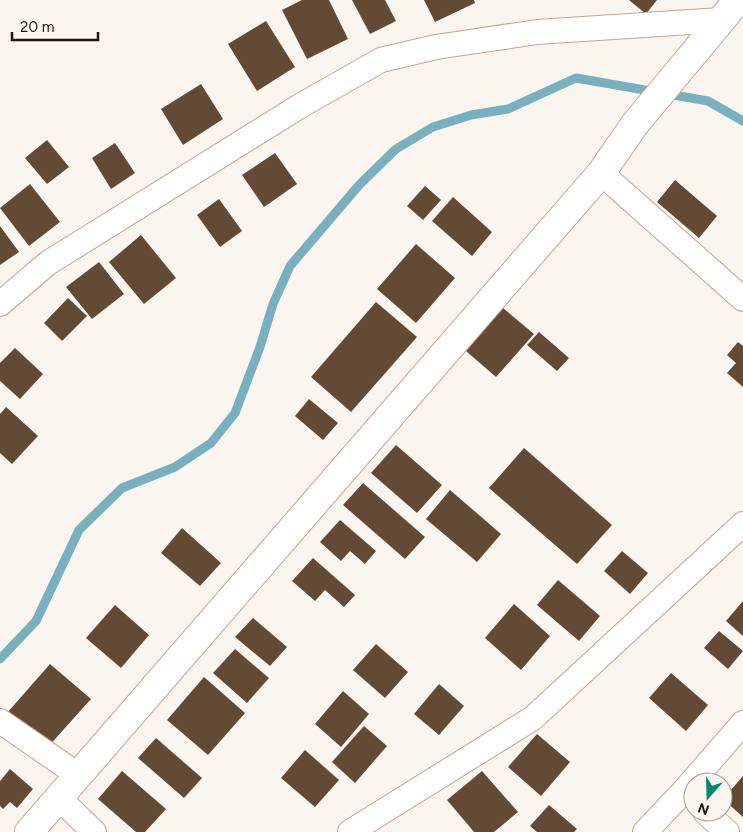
<svg xmlns="http://www.w3.org/2000/svg" width="743" height="832" font-family="Figtree,sans-serif">
<style>
.lines{fill:none;stroke-linecap:round;stroke-linejoin:round}
.stream{stroke:#79b0bf;stroke-width:9}
.building{fill:#624a35}
.minor-casing{stroke:#c3a78f;stroke-width:26}
.tertiary-casing{stroke:#c3a78f;stroke-width:30}
.minor{stroke:#fff;stroke-width:24}
.tertiary{stroke:#fff;stroke-width:28}
</style>
<rect width="100%" height="100%" fill="#fbf5f0"/>
<g class="lines">
<!-- stream -->
<path class="stream" d="M 0,659 L 36,621 L 79,530 L 122,488 L 175,467 L 211,443 L 235,413 L 260,347 L 273,304 L 290,266 L 360,184 L 396,149 L 433,127 L 471,115 L 508,109 L 576,78 L 708,101 L 743,121"/>
</g>
<!-- building -->
<g class="building">
<path d="M 302,0 L 329,0 L 348,39 L 307,59 L 282,10 Z"/>
<path d="M 352,0 L 385,0 L 396,21 L 370,34 Z"/>
<path d="M 424,0 L 474,0 L 475,3 L 435,22 Z"/>
<path d="M 629,0 L 657,0 L 646,14 Z"/>
<path d="M 266,21 L 295,67 L 257,91 L 228,44 Z"/>
<path d="M 201,84 L 223,119 L 183,145 L 161,109 Z"/>
<path d="M 47,140 L 69,167 L 47,184 L 25,158 Z"/>
<path d="M 115,143 L 135,173 L 111,189 L 92,158 Z"/>
<path d="M 275,153 L 297,184 L 264,207 L 242,175 Z"/>
<path d="M 675,180 L 717,216 L 699,238 L 657,202 Z"/>
<path d="M 30,184 L 60,222 L 29,246 L 0,208 Z"/>
<path d="M 425,186 L 441,200 L 423,220 L 407,206 Z"/>
<path d="M 453,197 L 492,232 L 472,256 L 432,221 Z"/>
<path d="M 219,199 L 242,231 L 220,247 L 197,215 Z"/>
<path d="M 0,226 L 19,252 L 0,265 Z"/>
<path d="M 141,235 L 176,278 L 144,304 L 109,262 Z"/>
<path d="M 416,244 L 455,278 L 416,323 L 377,289 Z"/>
<path d="M 99,262 L 124,294 L 92,319 L 66,287 Z"/>
<path d="M 68,298 L 87,316 L 62,341 L 44,323 Z"/>
<path d="M 376,302 L 417,337 L 351,412 L 311,377 Z"/>
<path d="M 503,308 L 534,334 L 496,377 L 466,351 Z"/>
<path d="M 539,332 L 569,358 L 557,371 L 527,345 Z"/>
<path d="M 738,342 L 743,346 L 743,387 L 727,373 L 736,363 L 727,355 Z"/>
<path d="M 15,348 L 43,374 L 20,399 L 0,381 L 0,363 Z"/>
<path d="M 309,399 L 338,423 L 323,440 L 295,416 Z"/>
<path d="M 6,407 L 38,436 L 12,464 L 0,453 L 0,414 Z"/>
<path d="M 396,445 L 442,485 L 417,513 L 371,473 Z"/>
<path d="M 524,448 L 612,525 L 577,564 L 489,488 Z"/>
<path d="M 363,483 L 425,537 L 405,559 L 343,505 Z"/>
<path d="M 450,490 L 501,534 L 477,562 L 426,519 Z"/>
<path d="M 340,520 L 376,551 L 365,564 L 350,551 L 341,561 L 320,542 Z"/>
<path d="M 182,528 L 221,563 L 200,586 L 161,553 Z"/>
<path d="M 622,551 L 648,573 L 630,594 L 604,571 Z"/>
<path d="M 313,558 L 355,595 L 344,607 L 325,590 L 315,601 L 292,581 Z"/>
<path d="M 558,580 L 600,616 L 579,641 L 537,605 Z"/>
<path d="M 743,601 L 743,636 L 726,621 Z"/>
<path d="M 514,604 L 550,636 L 521,670 L 485,638 Z"/>
<path d="M 115,605 L 149,635 L 121,668 L 86,638 Z"/>
<path d="M 253,618 L 287,647 L 270,666 L 235,637 Z"/>
<path d="M 719,631 L 743,651 L 728,669 L 704,648 Z"/>
<path d="M 376,644 L 408,672 L 385,698 L 353,670 Z"/>
<path d="M 235,649 L 269,678 L 247,703 L 213,673 Z"/>
<path d="M 50,664 L 91,699 L 47,748 L 7,713 Z"/>
<path d="M 671,673 L 708,705 L 686,731 L 649,698 Z"/>
<path d="M 204,677 L 245,713 L 208,755 L 167,720 Z"/>
<path d="M 439,684 L 464,706 L 439,735 L 414,714 Z"/>
<path d="M 343,691 L 369,714 L 341,747 L 315,724 Z"/>
<path d="M 364,726 L 387,746 L 355,783 L 332,762 Z"/>
<path d="M 537,734 L 570,762 L 541,796 L 508,767 Z"/>
<path d="M 156,738 L 202,778 L 184,798 L 138,758 Z"/>
<path d="M 305,750 L 339,780 L 315,807 L 281,778 Z"/>
<path d="M 10,769 L 33,789 L 17,808 L 10,802 L 3,809 L 0,806 L 0,781 Z"/>
<path d="M 122,771 L 166,809 L 145,832 L 136,832 L 98,799 Z"/>
<path d="M 482,771 L 518,812 L 494,832 L 474,832 L 447,800 Z"/>
<path d="M 743,776 L 743,817 L 723,799 Z"/>
<path d="M 549,805 L 577,829 L 574,832 L 537,832 L 530,826 Z"/>
</g>
<g class="lines">
<defs>
<g id="minor">
<path d="M 601,173 L 743,299"/>
<path d="M 0,304 L 48,263 L 300,106 L 381,60 L 436,47 L 537,32 L 721,20"/>
<path d="M 0,721 L 78,775"/>
<path d="M 59,798 L 94,832"/>
<path d="M 705,812 L 727,832"/>
<path d="M 350,832 L 533,718 L 743,524"/>
<path d="M 645,832 L 683,792 L 743,723"/>
</g>
<path id="tertiary" d="M 29,832 L 601,173 L 635,124 L 738,0"/>
</defs>
<!-- minor casing -->
<use href="#minor" class="minor-casing"/>
<!-- tertiary casing -->
<use href="#tertiary" class="tertiary-casing"/>
<!-- minor -->
<use href="#minor" class="minor"/>
<!-- tertiary -->
<use href="#tertiary" class="tertiary"/>
</g>
<!-- north arrow -->
<g transform="translate(708 797) rotate(200)"><circle r="24" fill="#fbf5f0" stroke="#a39b94"/>
<path d="M0-4L9 19L0 12L-9 19Z" fill="#08886b"/>
<text y="-8" font-size="14" font-weight="bold" text-anchor="middle" fill="#1e140b">N</text>
</g>
<!-- scale -->
<path d="M12 32v8h86v-8" fill="none" stroke="#1e140b" stroke-width="2.5"/>
<text x="20" y="32" font-size="15" fill="#1e140b" stroke="#fbf5f0" stroke-width="4" paint-order="stroke">20 m</text>
</svg>
